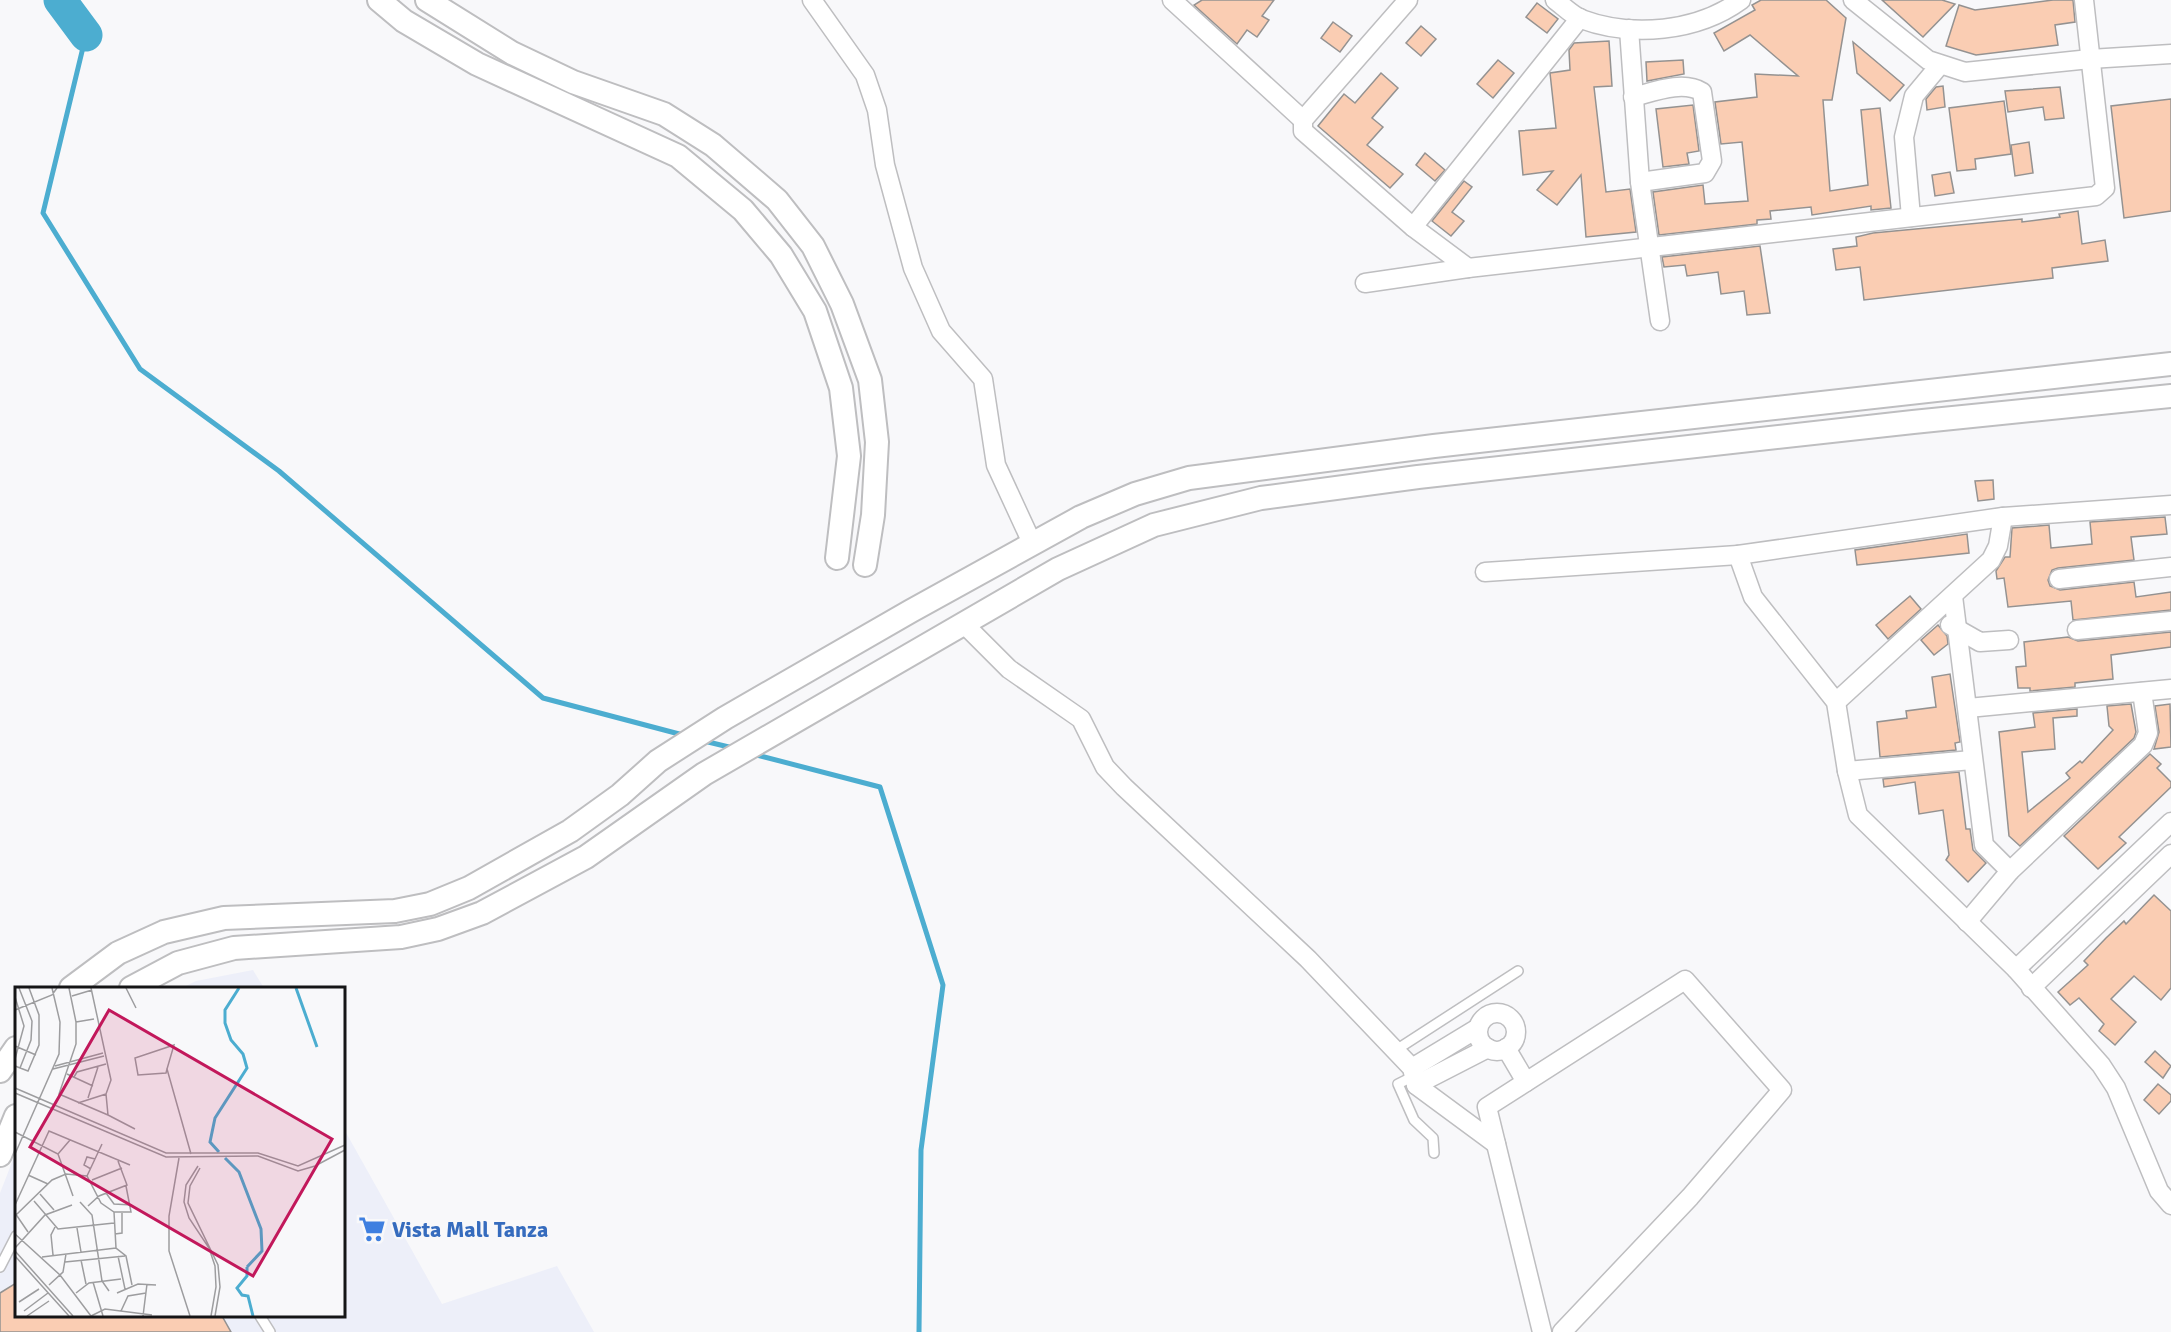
<svg xmlns="http://www.w3.org/2000/svg" width="2171" height="1332" font-family="Signika,sans-serif">
<style>
.built{fill:#edeff9}
.lines{fill:none;stroke-linecap:round;stroke-linejoin:round}
.stream{stroke:#4cadd0;stroke-width:5}
.river{stroke:#4cadd0;stroke-width:33}
.building{fill:#facdb3;stroke:#949291;stroke-width:1.5}
.service-casing{stroke:#bebec0;stroke-width:12}
.minor-casing{stroke:#bebec0;stroke-width:21}
.tertiary-casing{stroke:#bebec0;stroke-width:26}
.service{stroke:#fff;stroke-width:9}
.minor{stroke:#fff;stroke-width:18}
.tertiary{stroke:#fff;stroke-width:22}
.labels{text-anchor:middle;dominant-baseline:central;stroke-width:4.5;stroke-linejoin:round;paint-order:stroke}
.shop-label{font-size:22px;font-weight:bold;fill:#366cbe;stroke:#f8f8fa;text-anchor:start}
.inset-river{fill:none;stroke:#4cadd0;stroke-width:3}
.inset-road{fill:none;stroke:#9d9d9f;stroke-width:1.5}
.view{fill:#c2185b;fill-opacity:0.15;stroke:#c2185b;stroke-width:3}
.inset-edge{fill:none;stroke:#151516;stroke-width:3}
</style>
<rect width="100%" height="100%" fill="#f8f8fa"/>
<!-- built -->
<g class="built">
<path d="M 253,970 L 264,988 L 182,988 L 196,981 Z"/>
<path d="M 344,1129 L 442,1304 L 557,1266 L 594,1332 L 0,1332 L 0,1193 L 16,1152 L 16,1316 L 344,1316 Z"/>
</g>
<g class="lines">
<!-- stream -->
<g class="stream">
<path d="M 86,35 L 43,213 L 140,369 L 279,471 L 543,698 L 683,735"/>
<path d="M 704,741 L 733,748"/>
<path d="M 753,754 L 880,787 L 943,985 L 921,1150 L 919,1332"/>
</g>
<!-- river -->
<path class="river" d="M 60,0 L 86,35"/>
</g>
<!-- building -->
<g class="building">
<path d="M 1202,0 L 1274,0 L 1262,16 L 1269,20 L 1257,37 L 1247,30 L 1237,44 L 1194,5 Z"/>
<path d="M 1761,0 L 1826,0 L 1846,18 L 1832,100 L 1823,100 L 1830,191 L 1868,185 L 1861,110 L 1880,108 L 1891,208 L 1871,210 L 1871,206 L 1812,215 L 1811,207 L 1770,211 L 1771,219 L 1757,220 L 1757,224 L 1659,235 L 1653,192 L 1703,185 L 1705,204 L 1748,201 L 1742,142 L 1721,144 L 1715,102 L 1757,97 L 1755,74 L 1798,76 L 1750,35 L 1724,51 L 1714,33 L 1755,10 L 1752,5 Z"/>
<path d="M 1882,0 L 1942,0 L 1955,4 L 1923,37 Z"/>
<path d="M 2053,0 L 2073,0 L 2075,22 L 2055,25 L 2058,45 L 1976,55 L 1946,46 L 1959,5 L 1975,10 Z"/>
<path d="M 1537,3 L 1558,19 L 1547,33 L 1526,17 Z"/>
<path d="M 1333,22 L 1352,36 L 1340,52 L 1321,38 Z"/>
<path d="M 1421,26 L 1436,39 L 1421,56 L 1406,43 Z"/>
<path d="M 1609,41 L 1612,86 L 1594,87 L 1606,192 L 1630,189 L 1636,232 L 1586,237 L 1581,175 L 1557,205 L 1537,190 L 1553,171 L 1523,175 L 1519,131 L 1556,128 L 1550,73 L 1570,70 L 1569,50 L 1574,43 Z"/>
<path d="M 1853,42 L 1904,85 L 1890,101 L 1857,73 Z"/>
<path d="M 1498,60 L 1514,73 L 1493,98 L 1477,84 Z"/>
<path d="M 1683,60 L 1684,74 L 1647,81 L 1646,62 Z"/>
<path d="M 1381,73 L 1398,88 L 1372,118 L 1383,127 L 1367,145 L 1403,174 L 1390,188 L 1318,126 L 1344,94 L 1355,103 Z"/>
<path d="M 1943,86 L 1945,107 L 1927,110 L 1926,99 L 1936,87 Z"/>
<path d="M 2060,87 L 2064,118 L 2045,120 L 2043,107 L 2008,112 L 2005,91 Z"/>
<path d="M 2171,99 L 2171,211 L 2124,218 L 2111,106 Z"/>
<path d="M 2004,101 L 2011,154 L 1975,159 L 1976,169 L 1957,171 L 1949,108 Z"/>
<path d="M 1693,105 L 1699,151 L 1687,153 L 1689,164 L 1663,167 L 1656,109 Z"/>
<path d="M 2029,142 L 2033,173 L 2015,176 L 2011,145 Z"/>
<path d="M 1425,153 L 1445,170 L 1435,181 L 1416,165 Z"/>
<path d="M 1950,172 L 1954,193 L 1935,196 L 1932,175 Z"/>
<path d="M 1464,181 L 1472,187 L 1452,212 L 1464,221 L 1451,236 L 1432,221 Z"/>
<path d="M 2078,211 L 2082,244 L 2105,240 L 2108,261 L 2052,268 L 2053,278 L 1864,300 L 1860,267 L 1836,270 L 1833,249 L 1857,246 L 1856,237 L 1873,233 L 2022,219 L 2022,222 L 2060,217 L 2059,214 Z"/>
<path d="M 1760,246 L 1770,313 L 1747,315 L 1744,291 L 1721,294 L 1718,272 L 1687,276 L 1685,265 L 1664,267 L 1662,257 Z"/>
<path d="M 1993,480 L 1994,499 L 1978,501 L 1975,481 Z"/>
<path d="M 2165,517 L 2167,534 L 2131,537 L 2134,560 L 2058,568 L 2052,570 L 2048,580 L 2050,586 L 2060,590 L 2134,582 L 2136,597 L 2171,592 L 2171,610 L 2073,620 L 2071,601 L 2008,607 L 2004,578 L 1997,579 L 1996,571 L 2005,557 L 2010,557 L 2012,528 L 2049,525 L 2051,548 L 2092,544 L 2090,522 Z"/>
<path d="M 1967,534 L 1969,553 L 1857,565 L 1855,550 Z"/>
<path d="M 1910,596 L 1921,609 L 1888,639 L 1876,625 Z"/>
<path d="M 1938,625 L 1947,636 L 1948,644 L 1934,655 L 1921,640 Z"/>
<path d="M 2171,632 L 2171,647 L 2111,655 L 2113,679 L 2075,683 L 2075,687 L 2030,691 L 2030,688 L 2018,688 L 2016,667 L 2026,666 L 2024,642 L 2068,637 L 2078,641 Z"/>
<path d="M 1950,674 L 1960,742 L 1955,743 L 1956,750 L 1880,757 L 1877,722 L 1907,718 L 1906,711 L 1936,707 L 1932,677 Z"/>
<path d="M 2131,704 L 2136,732 L 2134,738 L 2020,846 L 2009,836 L 1999,732 L 2035,727 L 2033,713 L 2077,709 L 2077,716 L 2053,718 L 2055,749 L 2022,752 L 2028,812 L 2070,778 L 2066,773 L 2080,761 L 2082,763 L 2113,730 L 2109,726 L 2107,706 Z"/>
<path d="M 2170,704 L 2171,747 L 2154,749 L 2159,732 L 2155,706 Z"/>
<path d="M 2150,754 L 2161,764 L 2157,768 L 2171,782 L 2171,787 L 2119,837 L 2126,843 L 2098,869 L 2064,836 Z"/>
<path d="M 1959,772 L 1966,829 L 1970,829 L 1973,850 L 1986,863 L 1968,882 L 1946,860 L 1949,855 L 1943,810 L 1919,814 L 1915,782 L 1884,787 L 1883,779 Z"/>
<path d="M 2154,895 L 2171,911 L 2171,988 L 2161,1000 L 2134,976 L 2111,999 L 2136,1022 L 2115,1045 L 2099,1031 L 2104,1024 L 2079,998 L 2070,1005 L 2058,992 L 2088,965 L 2084,961 L 2106,938 L 2124,921 L 2126,924 Z"/>
<path d="M 2155,1051 L 2171,1066 L 2163,1078 L 2145,1062 Z"/>
<path d="M 2158,1084 L 2171,1095 L 2171,1101 L 2159,1114 L 2144,1100 Z"/>
<path d="M 16,1283 L 16,1316 L 222,1316 L 231,1332 L 0,1332 L 0,1293 Z"/>
</g>
<g class="lines">
<defs>
<g id="service">
<path d="M 1396,1050 L 1518,971"/>
<path d="M 1414,1076 L 1398,1084 L 1414,1120 L 1433,1138 L 1434,1153"/>
<path d="M 0,1267 L 16,1236"/>
<path d="M 260,1316 L 270,1332"/>
</g>
<g id="minor">
<path d="M 812,0 L 865,75 L 877,110 L 885,165 L 913,268 L 941,331 L 983,379 L 996,465 L 1032,543"/>
<path d="M 1172,0 L 1303,120"/>
<path d="M 1408,0 L 1303,120 L 1303,131 L 1413,227 L 1468,268"/>
<path d="M 1555,0 C 1563,6 1572,15 1581,19 C 1632,38 1697,32 1741,0"/>
<path d="M 1853,0 L 1928,60 L 1965,72 L 2090,59 L 2171,54"/>
<path d="M 1629,29 L 1640,182 L 1660,321"/>
<path d="M 1633,97 C 1653,92 1683,80 1702,92 L 1712,161 L 1705,173 L 1640,182"/>
<path d="M 1911,217 L 1904,137 L 1914,96 L 1939,66"/>
<path d="M 1413,227 L 1580,18"/>
<path d="M 1365,283 L 1468,268 L 2096,196 L 2105,188 L 2084,0"/>
<path d="M 2171,505 L 2003,517 L 1738,555 L 1753,597 L 1836,702 L 1847,771 L 1858,815 L 2016,969 L 2101,1065 L 2116,1088 L 2159,1191 L 2171,1205"/>
<path d="M 1485,572 L 1738,555"/>
<path d="M 2059,579 L 2171,567"/>
<path d="M 1953,596 L 1984,845 L 2010,871"/>
<path d="M 964,624 L 1009,669 L 1081,719 L 1105,767 L 1124,787 L 1308,959 L 1412,1068 L 1416,1085 L 1496,1144"/>
<path d="M 1950,625 L 1980,642 L 2009,640"/>
<path d="M 2077,630 L 2171,621"/>
<path d="M 1836,702 L 1991,560 L 1998,546 L 2003,517"/>
<path d="M 1968,708 L 2171,689"/>
<path d="M 1847,771 L 1972,760"/>
<path d="M 1967,922 L 2010,871 L 2143,745 L 2148,733 L 2142,692"/>
<path d="M 2016,969 L 2171,822"/>
<path d="M 2031,988 L 2171,854"/>
<circle cx="1497" cy="1032" r="19"/>
<path d="M 1506,1048 L 1526,1082"/>
<path d="M 1412,1068 L 1478,1028"/>
<path d="M 1416,1085 L 1488,1048"/>
<path d="M 1542,1332 L 1487,1107 L 1685,980 L 1782,1090 L 1690,1197 L 1562,1332"/>
</g>
<g id="tertiary">
<path d="M 379,0 L 404,21 L 477,64 L 678,156 L 743,210 L 781,255 L 815,311 L 841,388 L 849,456 L 837,558"/>
<path d="M 427,0 L 512,53 L 573,82 L 664,114 L 713,145 L 777,200 L 813,246 L 842,304 L 870,380 L 877,442 L 873,515 L 865,565"/>
<path d="M 71,988 L 118,953 L 164,932 L 224,918 L 395,911 L 430,904 L 469,888 L 570,831 L 620,795 L 658,761 L 725,718 L 911,611 L 1081,517 L 1135,494 L 1189,478 L 1434,446 L 2171,364"/>
<path d="M 131,988 L 178,963 L 234,948 L 401,937 L 438,929 L 482,913 L 586,857 L 704,774 L 1058,569 L 1154,525 L 1261,498 L 1418,477 L 1913,422 L 2171,396"/>
<path d="M 0,1071 L 16,1048"/>
<path d="M 0,1155 L 16,1116"/>
</g>
</defs>
<!-- service casing -->
<use href="#service" class="service-casing"/>
<!-- minor casing -->
<use href="#minor" class="minor-casing"/>
<!-- tertiary casing -->
<use href="#tertiary" class="tertiary-casing"/>
<!-- service -->
<use href="#service" class="service"/>
<!-- minor -->
<use href="#minor" class="minor"/>
<!-- tertiary -->
<use href="#tertiary" class="tertiary"/>
</g>
<!-- icons -->
<defs>
<symbol id="supermarket-bare" viewBox="-9 -9 18 18"><path d="M-6-5.5h2.5l.6 2H6L4.5 2H-2.5L-4.4-4H-6ZM-1.5 3.2a1.3 1.3 0 1 0 .1 0ZM3 3.2a1.3 1.3 0 1 0 .1 0Z" fill="#3f7fe0" stroke="#f8f8fa" stroke-width="2.5" paint-order="stroke"/></symbol>
</defs>
<g fill-rule="evenodd">
<use href="#supermarket-bare" x="353" y="1210" width="38" height="38"/>
</g>
<g class="labels">
<!-- shop labels -->
<g class="shop-label">
<text x="392" y="1229">Vista Mall Tanza</text>
</g>
</g>
<!-- overview -->
<g transform="translate(15 987)">
<rect width="330" height="330" fill="#f8f8fa"/>
<path class="inset-river" d="M 281,1 L 302,60M 204,165 L 195,155 L 200,131 L 232,81 L 228,67 L 216,53 L 210,36 L 210,23 L 224,1M 210,171 L 224,185 L 246,242 L 247,264 L 232,280M 232,280 L 232,289 L 222,301 L 227,308 L 233,309 L 238,329"/>
<path class="inset-road" d="M 4,1 L 17,34 L 16,53 L 5,81M 54,1 L 61,35 L 61,57 L 44,107 L 93,128 L 91,107 L 96,93 L 76,1M 111,1 L 121,21M 57,9 L 77,3M 0,10 L 9,39 L 0,72M 0,23 L 37,8 L 42,1M 0,32 L 0,50M 61,35 L 79,32M 0,59 L 21,68M 0,79 L 13,84 L 24,58 L 24,28 L 14,1M 40,79 L 88,66M 38,82 L 89,69M 152,82 L 151,86 L 123,88 L 120,71 L 159,58 L 152,82 L 176,167M 52,87 L 78,99M 59,90 L 62,85 L 91,77M 0,101 L 151,166 L 243,166 L 283,179 L 330,158M 0,106 L 151,170 L 243,169 L 283,184 L 300,179 L 330,163M 73,111 L 83,80M 63,116 L 91,107M 93,128 L 120,142M 0,145 L 43,167 L 58,209M 0,167 L 44,67 L 45,35 L 37,1M 43,167 L 55,153M 164,171 L 154,229 L 154,264 L 175,329M 183,179 L 171,198 L 169,215 L 174,231 L 194,261 L 200,279 L 201,300 L 196,329M 185,181 L 175,199 L 173,216 L 203,278 L 205,300 L 200,329M 76,182 L 69,178 L 72,170 L 80,172M 13,188 L 33,197M 72,189 L 87,157M 77,193 L 107,181M 91,206 L 99,217 L 117,218M 25,207 L 39,223M 19,214 L 43,242 L 99,236M 65,215 L 77,228 L 87,294 L 94,304M 0,218 L 34,144 L 115,178M 73,219 L 84,209 L 112,198 L 103,174M 99,225 L 101,261 L 111,269 L 117,298M 0,226 L 13,245M 1,228 L 37,193 L 51,187 L 72,189 L 86,216 L 99,225 L 116,225 L 111,199M 62,241 L 66,265M 0,247 L 45,288 L 76,329M 100,247 L 107,246 L 107,226M 0,261 L 30,228 L 57,218M 0,264 L 58,329M 38,268 L 36,248 L 40,240M 0,269 L 54,329M 103,269 L 110,302M 27,270 L 101,261M 66,273 L 71,297M 50,275 L 110,269M 78,295 L 88,329M 34,298 L 48,285 L 51,267M 61,306 L 74,296 L 106,292M 102,306 L 123,297 L 141,298M 4,315 L 24,302M 9,324 L 33,306M 106,324 L 113,309 L 131,306M 12,329 L 34,314M 76,329 L 90,322 L 137,328M 128,329 L 132,297"/>
<path class="view" d="M 94,23 L 317,152 L 238,289 L 15,160 Z"/>
<rect width="330" height="330" class="inset-edge"/>
</g>
</svg>
